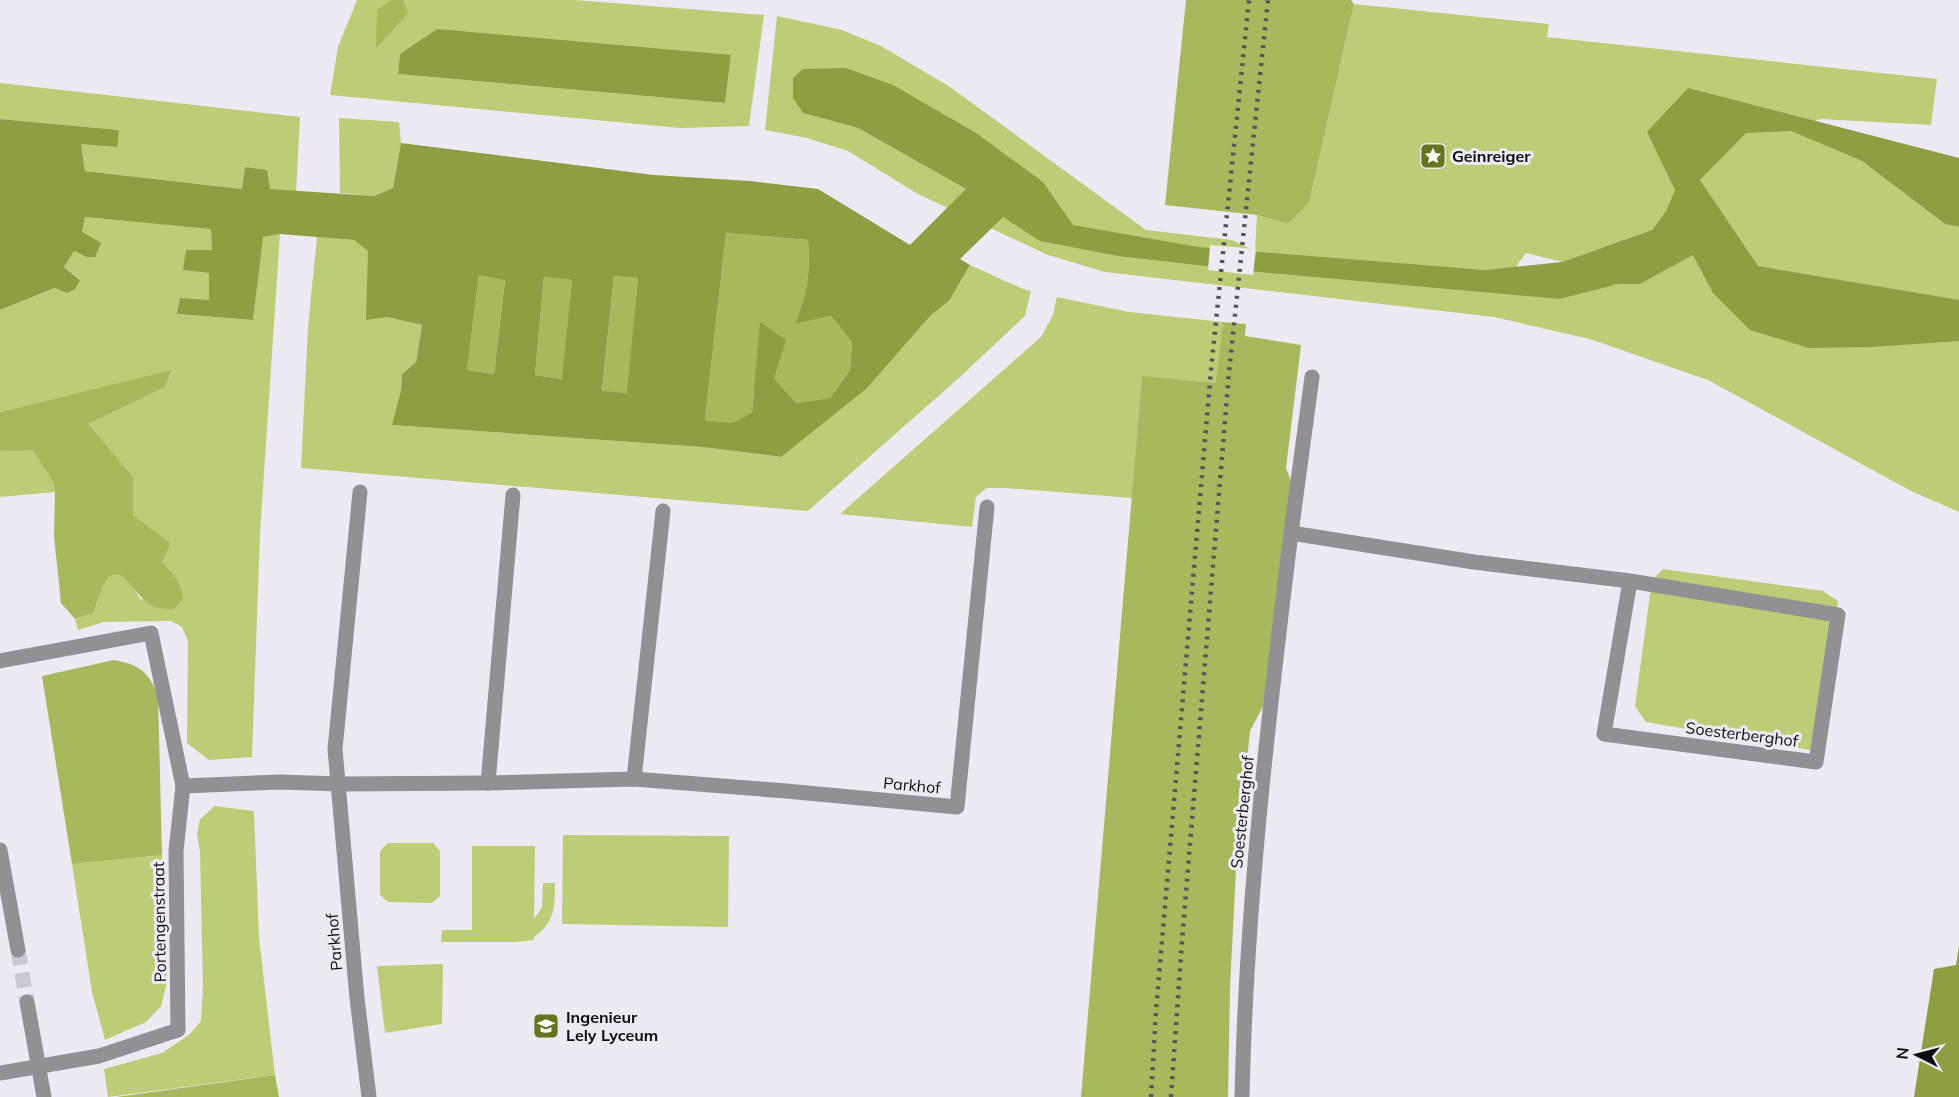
<svg xmlns="http://www.w3.org/2000/svg" width="1959" height="1097" font-family="Mulish,sans-serif">
<style>
.green{fill:#bccd78;fill-rule:evenodd}
.forest{fill:#a7b95d}
.water{fill:#8e9e42;fill-rule:evenodd}
.pier{fill:#eee9f3}
.lines{fill:none;stroke-linecap:round;stroke-linejoin:round}
.street-tunnel{stroke:#ccc8d1;stroke-width:15;stroke-dasharray:15 8;stroke-linecap:butt}
.street{stroke:#929094;stroke-width:15}
.rail{stroke:#57545a;stroke-width:4.5;stroke-dasharray:3 6;stroke-linecap:butt}
.labels{text-anchor:middle;dominant-baseline:central;stroke-width:6;stroke-linejoin:round;paint-order:stroke}
.poi-label{font-size:16px;font-weight:bold;fill:#0d0b0f;stroke:#eee9f3;text-anchor:start}
.street-label{font-size:16px;fill:#0d0b0f;stroke:#eee9f3}
</style>
<rect width="100%" height="100%" fill="#eee9f3"/>
<!-- green -->
<g class="green">
<path d="M 357,0 L 575,0 L 764,15 L 749,126 L 680,128 L 330,95 L 338,47 ZM 400,54 L 731,55 L 725,103 L 398,74 Z"/>
<path d="M 1354,4 L 1549,24 L 1547,37 L 1937,79 L 1931,125 L 1821,119 L 1779,131 L 1791,131 L 1862,161 L 1945,224 L 1959,227 L 1959,512 L 1911,491 L 1708,380 L 1590,339 L 1494,317 L 1105,272 L 1048,255 L 918,194 L 848,151 L 807,138 L 765,130 L 777,16 L 842,30 L 881,46 L 950,87 L 1146,230 L 1232,240 L 1255,251 L 1257,215 L 1288,224 L 1309,203 ZM 864,86 L 966,189 L 858,128 L 803,113 ZM 1723,156 L 1700,180 L 1734,232 L 1640,284 L 1617,284 L 1560,299 L 1452,268 L 1485,270 L 1515,268 L 1526,253 L 1562,262 L 1652,230 L 1666,211 L 1675,190 Z"/>
<path d="M 0,83 L 300,117 L 296,192 L 269,189 L 245,167 L 243,189 L 85,171 L 81,144 L 119,130 L 0,119 Z"/>
<path d="M 339,118 L 399,122 L 401,143 L 393,188 L 374,196 L 340,193 Z"/>
<path d="M 84,217 L 211,228 L 212,250 L 184,270 L 209,273 L 209,300 L 177,314 L 253,320 L 262,237 L 280,234 L 260,533 L 252,757 L 209,760 L 187,743 L 188,641 L 182,627 L 171,621 L 104,622 L 78,630 L 75,619 L 93,613 L 103,586 L 110,576 L 120,575 L 131,584 L 141,600 L 176,578 L 161,562 L 171,543 L 133,515 L 133,477 L 87,424 L 165,387 L 172,371 L 0,412 L 0,310 L 56,288 L 67,293 L 80,279 L 64,267 L 74,251 L 86,257 L 82,232 Z"/>
<path d="M 317,237 L 354,240 L 368,251 L 368,267 L 387,317 L 422,325 L 416,362 L 402,374 L 401,390 L 393,425 L 702,447 L 780,457 L 931,315 L 949,301 L 970,265 L 1023,289 L 1031,291 L 1025,316 L 960,377 L 808,511 L 301,468 L 308,327 Z"/>
<path d="M 1057,297 L 1129,312 L 1223,322 L 1217,383 L 1142,377 L 1132,498 L 1006,488 L 987,488 L 976,497 L 972,527 L 840,514 L 1041,337 L 1053,315 Z"/>
<path d="M 33,449 L 53,482 L 55,492 L 0,497 L 0,451 Z"/>
<path d="M 1663,569 L 1823,591 L 1838,601 L 1820,733 L 1810,750 L 1646,722 L 1635,706 L 1652,580 Z"/>
<path d="M 215,806 L 254,811 L 259,938 L 275,1075 L 108,1097 L 104,1069 L 162,1053 L 189,1035 L 201,1021 L 203,986 L 202,945 L 200,851 L 197,834 L 200,819 Z"/>
<path d="M 563,835 L 729,836 L 728,927 L 562,924 Z"/>
<path d="M 388,843 L 433,843 L 440,851 L 440,896 L 432,903 L 388,902 L 380,895 L 380,851 Z"/>
<path d="M 472,846 L 535,846 L 534,919 L 542,908 L 543,883 L 555,883 C 555,905 555,923 534,937 L 534,940 L 516,942 L 441,942 L 442,930 L 472,930 Z"/>
<path d="M 162,855 L 163,903 L 167,982 L 161,1006 L 146,1022 L 105,1040 L 92,992 L 72,864 Z"/>
<path d="M 443,964 L 442,1024 L 385,1033 L 377,966 Z"/>
</g>
<!-- forest -->
<g class="forest">
<path d="M 391,0 L 403,0 L 408,13 L 376,48 L 377,10 Z"/>
<path d="M 1186,0 L 1351,0 L 1354,4 L 1309,203 L 1288,224 L 1257,215 L 1165,205 Z"/>
<path d="M 726,233 L 808,240 C 810,275 808,291 795,324 L 831,316 L 852,342 L 850,370 L 830,398 L 796,403 L 774,378 L 754,390 L 752,414 L 732,423 L 705,420 Z"/>
<path d="M 479,275 L 505,279 L 494,374 L 467,370 Z"/>
<path d="M 614,276 L 638,278 L 628,393 L 602,392 Z"/>
<path d="M 544,277 L 572,280 L 563,379 L 535,375 Z"/>
<path d="M 1223,322 L 1246,324 L 1245,336 L 1301,345 L 1286,468 L 1296,493 L 1278,678 L 1250,731 L 1236,870 L 1230,987 L 1228,1097 L 1081,1097 L 1142,376 L 1216,383 Z"/>
<path d="M 172,370 L 165,387 L 88,424 L 133,477 L 133,515 L 171,543 L 162,562 C 172,573 182,582 183,599 L 174,609 C 142,611 141,591 120,575 L 110,576 L 103,586 L 93,613 L 75,619 L 61,603 L 54,536 L 55,492 L 53,482 L 33,450 L 0,451 L 0,412 Z"/>
<path d="M 114,660 C 140,665 147,671 158,694 L 162,855 L 72,864 L 42,676 Z"/>
<path d="M 275,1075 L 279,1097 L 116,1097 Z"/>
</g>
<!-- water -->
<g class="water">
<path d="M 437,29 L 731,55 L 725,103 L 398,74 L 400,54 Z"/>
<path d="M 846,68 L 893,85 L 976,133 L 1043,182 L 1073,225 L 1198,247 L 1485,270 L 1562,262 L 1652,230 L 1666,211 L 1675,190 L 1647,132 L 1688,88 L 1959,158 L 1959,227 L 1945,224 L 1862,161 L 1791,131 L 1746,133 L 1700,180 L 1758,266 L 1959,300 L 1959,341 L 1871,347 L 1809,348 L 1750,330 L 1713,293 L 1693,255 L 1640,284 L 1618,284 L 1560,299 L 1259,272 L 1118,256 L 1040,241 L 1003,217 L 960,259 L 970,265 L 949,301 L 931,315 L 866,389 L 781,457 L 702,447 L 392,425 L 401,390 L 402,374 L 416,362 L 422,325 L 387,317 L 366,320 L 368,251 L 354,240 L 280,234 L 263,237 L 253,320 L 177,314 L 180,298 L 209,300 L 209,273 L 183,270 L 186,250 L 212,250 L 211,229 L 85,217 L 82,232 L 101,243 L 95,257 L 86,257 L 74,251 L 64,267 L 80,280 L 75,289 L 67,293 L 55,288 L 0,310 L 0,119 L 119,130 L 117,147 L 81,144 L 85,171 L 242,189 L 245,167 L 267,170 L 270,189 L 374,196 L 393,188 L 401,143 L 654,175 L 750,181 L 818,189 L 910,245 L 966,189 L 858,128 L 803,113 L 793,98 L 793,78 L 803,69 ZM 726,233 L 808,240 C 810,276 808,291 795,324 L 831,316 L 852,342 L 850,370 L 830,398 L 796,403 L 774,378 L 786,340 L 760,322 L 752,413 L 732,423 L 705,420 ZM 479,275 L 505,280 L 494,374 L 467,370 ZM 614,276 L 638,278 L 627,393 L 602,391 ZM 544,277 L 572,280 L 562,379 L 535,375 Z"/>
<path d="M 1959,946 L 1959,1097 L 1914,1097 L 1934,969 L 1956,965 Z"/>
</g>
<!-- pier -->
<path class="pier" d="M 1210,245 L 1256,249 L 1253,275 L 1208,270 Z"/>
<g class="lines">
<!-- street-tunnel -->
<path class="street-tunnel" d="M 18,950 L 27,1002"/>
<!-- street -->
<g class="street">
<path d="M 360,492 L 335,749 L 357,998 L 369,1097"/>
<path d="M 1291,533 L 1312,377"/>
<path d="M 0,661 L 151,633 L 183,786 L 176,851 L 178,1030 L 99,1056 L 0,1073"/>
<path d="M 634,779 L 663,511"/>
<path d="M 488,783 L 513,495"/>
<path d="M 183,786 L 280,782 L 339,784 L 488,783 L 634,779 L 786,791 L 957,807 L 987,507"/>
<path d="M 0,850 L 18,950"/>
<path d="M 27,1002 L 44,1097"/>
<path d="M 1242,1097 C 1246,908 1268,720 1291,533 L 1474,562 L 1630,581 L 1838,615 L 1816,762 L 1604,734 L 1630,581"/>
</g>
<!-- rail -->
<g class="rail">
<path d="M 1151,1097 L 1156,1011 L 1211,370 L 1249,0"/>
<path d="M 1171,1097 L 1182,941 L 1229,372 L 1268,0"/>
</g>
</g>
<!-- icons -->
<defs>
<symbol id="sight-square" viewBox="-11 -11 22 22"><rect x="-9" y="-9" width="18" height="18" rx="4" fill="#667420" stroke="#eee9f3"/><path d="M0-6L1.8-2.2L6-1.7L2.9 1.2L3.7 5.4L0 3.3L-3.7 5.4L-2.9 1.2L-6-1.7L-1.8-2.2Z" fill="#fff"/></symbol>
<symbol id="school-square" viewBox="-11 -11 22 22"><rect x="-9" y="-9" width="18" height="18" rx="4" fill="#667420" stroke="#eee9f3"/><path d="M0-5L7-2L0 1L-7-2ZM-4 1L0 2.5L4 1V4Q0 6-4 4Z" fill="#fff"/></symbol>
</defs>
<g fill-rule="evenodd">
<use href="#sight-square" x="1418" y="141" width="30" height="30"/>
<use href="#school-square" x="531" y="1011" width="30" height="30"/>
</g>
<g class="labels">
<!-- poi labels -->
<g class="poi-label">
<text x="1452" y="156">Geinreiger</text>
<text x="566" y="1017">Ingenieur<tspan x="566" dy="18">Lely Lyceum</tspan></text>
</g>
<!-- street labels -->
<g class="street-label">
<text transform="translate(1742 734) rotate(7)">Soesterberghof</text>
<text transform="translate(912 785) rotate(5)">Parkhof</text>
<text transform="translate(1242 812) rotate(-84)">Soesterberghof</text>
<text transform="translate(159 922) rotate(-91)">Portengenstraat</text>
<text transform="translate(334 942) rotate(-95)">Parkhof</text>
</g>
</g>
<!-- north arrow -->
<g transform="translate(1917 1055) rotate(276)" stroke="#eee9f3" stroke-width="4.5" paint-order="stroke">
<path d="M0-4.5L10 22L0 15L-10 22Z" fill="#0d0b0f"/>
<text y="-9" font-size="16" font-weight="bold" text-anchor="middle" fill="#0d0b0f">N</text>
</g>
</svg>
